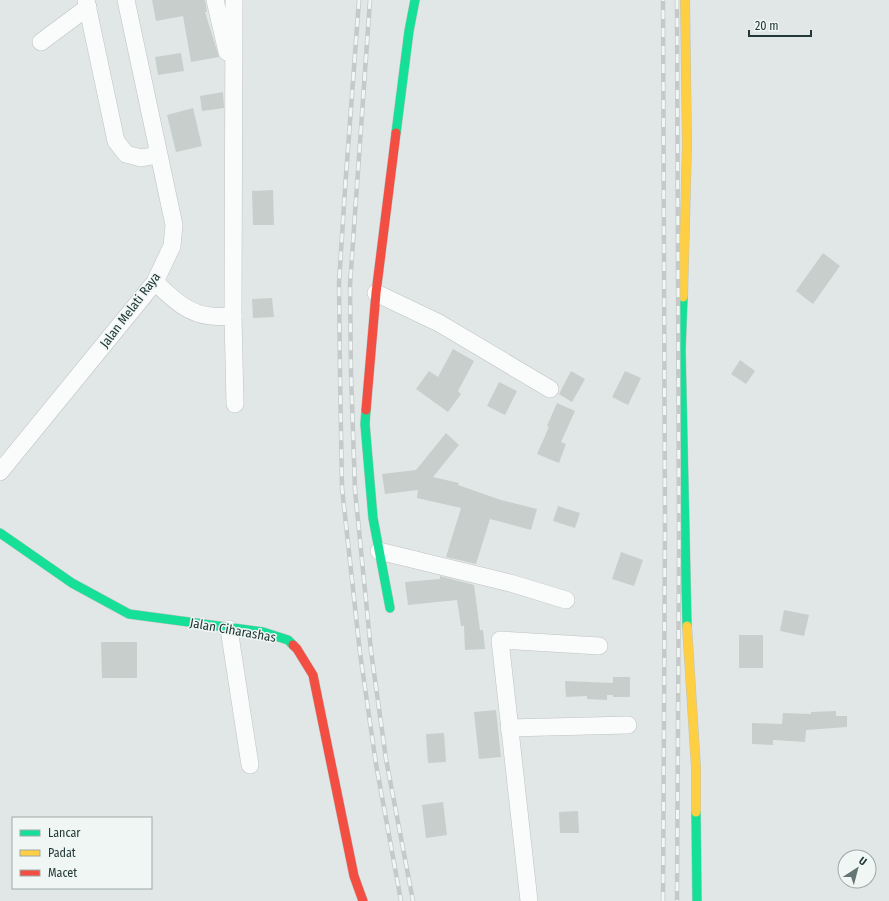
<svg xmlns="http://www.w3.org/2000/svg" width="889" height="901" font-family="'Fira Sans Condensed',sans-serif">
<style>
.building{fill:#c8cecc}
.lines{fill:none;stroke-linecap:round;stroke-linejoin:round}
.street-casing{stroke:#bec3c3;stroke-width:18}
.fast-casing{stroke:#bec4c3;stroke-width:10}
.slow-casing{stroke:#bec4c3;stroke-width:10}
.jam-casing{stroke:#bec4c3;stroke-width:10}
.street{stroke:#fafbfb;stroke-width:17}
.fast{stroke:#16e098;stroke-width:9}
.slow{stroke:#ffcf43;stroke-width:9}
.jam{stroke:#f24e42;stroke-width:9}
.rail-casing{stroke:#c5c9c9;stroke-width:4.5}
.rail{stroke:#eff6f4;stroke-width:3;stroke-dasharray:9;stroke-linecap:butt}
.labels{text-anchor:middle;dominant-baseline:central;stroke-width:3;stroke-linejoin:round;paint-order:stroke}
.street-label{font-size:13px;fill:#213836;stroke:#eff6f4}
</style>
<rect width="100%" height="100%" fill="#e1e7e6"/>
<!-- building -->
<g class="building">
<path d="M 152,0 L 205,0 L 207,12 L 205,12 L 219,57 L 191,62 L 183,16 L 156,21 Z"/>
<path d="M 181,53 L 184,71 L 158,75 L 155,57 Z"/>
<path d="M 223,92 L 224,108 L 202,111 L 200,96 Z"/>
<path d="M 193,108 L 202,146 L 176,152 L 167,115 Z"/>
<path d="M 273,190 L 274,225 L 253,225 L 252,191 Z"/>
<path d="M 823,253 L 840,266 L 813,304 L 796,291 Z"/>
<path d="M 272,298 L 274,317 L 253,318 L 252,299 Z"/>
<path d="M 453,349 L 474,361 L 458,391 L 461,394 L 448,412 L 416,389 L 429,371 L 438,377 Z"/>
<path d="M 740,360 L 755,371 L 746,384 L 731,374 Z"/>
<path d="M 571,371 L 585,379 L 572,402 L 559,394 Z"/>
<path d="M 625,371 L 641,378 L 628,405 L 612,397 Z"/>
<path d="M 499,382 L 517,391 L 505,415 L 487,406 Z"/>
<path d="M 557,403 L 575,411 L 561,442 L 566,444 L 559,463 L 537,454 L 549,427 L 547,426 Z"/>
<path d="M 446,433 L 459,445 L 433,477 L 459,483 L 458,485 L 501,500 L 537,509 L 531,530 L 490,519 L 476,564 L 446,557 L 461,508 L 417,498 L 418,490 L 385,494 L 382,474 L 416,470 Z"/>
<path d="M 558,506 L 580,513 L 575,528 L 553,521 Z"/>
<path d="M 621,552 L 643,560 L 634,586 L 612,579 Z"/>
<path d="M 440,576 L 474,585 L 480,630 L 483,630 L 485,649 L 465,650 L 464,626 L 461,626 L 457,600 L 408,605 L 405,582 L 440,579 Z"/>
<path d="M 784,610 L 809,615 L 804,636 L 780,631 Z"/>
<rect x="739" y="635" width="24" height="33"/>
<path d="M 101,642 L 137,642 L 137,678 L 102,678 Z"/>
<path d="M 613,677 L 630,677 L 630,697 L 613,697 L 613,695 L 607,695 L 607,700 L 587,699 L 587,696 L 566,697 L 565,681 L 613,683 L 613,690 Z"/>
<path d="M 496,710 L 501,757 L 479,759 L 474,712 Z"/>
<path d="M 836,711 L 836,716 L 847,716 L 847,727 L 806,730 L 805,742 L 773,740 L 773,745 L 752,744 L 752,723 L 782,724 L 783,713 L 811,714 L 811,712 Z"/>
<path d="M 444,733 L 446,762 L 428,763 L 426,734 Z"/>
<path d="M 443,802 L 447,835 L 426,838 L 422,805 Z"/>
<path d="M 578,811 L 579,833 L 560,833 L 559,812 Z"/>
</g>
<g class="lines">
<defs>
<g id="street">
<path d="M 86,0 L 116,141 L 126,154 L 141,158 L 158,155"/>
<path d="M 215,0 L 227,52"/>
<path d="M 234,0 L 233,316 L 235,404"/>
<path d="M 41,42 L 88,7"/>
<path d="M 155,282 C 171,297 187,314 211,316 C 218,317 226,316 233,316"/>
<path d="M 376,293 L 439,323 L 550,389"/>
<path d="M 0,472 L 155,282 L 172,246 L 174,225 L 126,0"/>
<path d="M 379,551 L 510,583 L 566,600"/>
<path d="M 229,629 L 250,765"/>
<path d="M 509,728 L 628,725"/>
<path d="M 529,901 L 500,640 L 599,646"/>
</g>
<g id="fast">
<path d="M 396,133 L 409,31 L 415,0"/>
<path d="M 683,297 L 681,350 L 687,626"/>
<path d="M 366,410 L 365,424 L 373,518 L 390,608"/>
<path d="M 0,533 L 72,583 L 129,614 L 263,632 L 288,640 L 293,645"/>
<path d="M 696,812 L 697,901"/>
</g>
<g id="slow">
<path d="M 683,297 L 687,145 L 685,0"/>
<path d="M 687,626 L 696,768 L 696,812"/>
</g>
<g id="jam">
<path d="M 366,410 L 376,293 L 396,133"/>
<path d="M 293,645 L 297,649 L 313,675 L 354,876 L 363,901"/>
</g>
</defs>
<!-- street casing -->
<use href="#street" class="street-casing"/>
<!-- fast casing -->
<use href="#fast" class="fast-casing"/>
<!-- slow casing -->
<use href="#slow" class="slow-casing"/>
<!-- jam casing -->
<use href="#jam" class="jam-casing"/>
<!-- street -->
<use href="#street" class="street"/>
<!-- fast -->
<use href="#fast" class="fast"/>
<!-- slow -->
<use href="#slow" class="slow"/>
<!-- jam -->
<use href="#jam" class="jam"/>
<defs>
<g id="rail">
<path d="M 359,0 L 345,189 L 339,283 L 340,375 L 342,488 L 360,653 L 376,764 L 401,901"/>
<path d="M 370,0 L 350,285 L 351,373 L 355,490 L 371,651 L 386,759 L 413,901"/>
<path d="M 677,0 L 679,544 L 677,901"/>
<path d="M 663,901 L 665,527 L 663,0"/>
</g>
</defs>
<!-- rail casing -->
<use href="#rail" class="rail-casing"/>
<!-- rail -->
<use href="#rail" class="rail"/>
</g>
<g class="labels">
<!-- street labels -->
<g class="street-label">
<text transform="translate(130 310) rotate(-53)">Jalan Melati Raya</text>
<text transform="translate(233 630) rotate(10)">Jalan Ciharashas</text>
</g>
</g>
<!-- legend -->
<rect x="12" y="817" width="140" height="72" fill="#eff6f4" stroke="#9daaa8"/>
<rect x="20" y="830" width="20" height="6" fill="#16e098" stroke="#9daaa8"/>
<text x="48" y="837" font-size="12" fill="#213836">Lancar</text>
<rect x="20" y="850" width="20" height="6" fill="#ffcf43" stroke="#9daaa8"/>
<text x="48" y="857" font-size="12" fill="#213836">Padat</text>
<rect x="20" y="870" width="20" height="6" fill="#f24e42" stroke="#9daaa8"/>
<text x="48" y="877" font-size="12" fill="#213836">Macet</text>
<!-- north arrow -->
<g transform="translate(857 869) rotate(36)"><circle r="19" fill="#eff6f4" stroke="#9daaa8"/>
<path d="M0-3L7 15L0 10L-7 15Z" fill="#647574"/>
<text y="-6" font-size="11" font-weight="bold" text-anchor="middle" fill="#213836">U</text>
</g>
<!-- scale -->
<path d="M749 30v6h62v-6" fill="none" stroke="#213836" stroke-width="2"/>
<text x="755" y="30" font-size="12" fill="#213836" stroke="#eff6f4" stroke-width="3" paint-order="stroke">20 m</text>
</svg>
